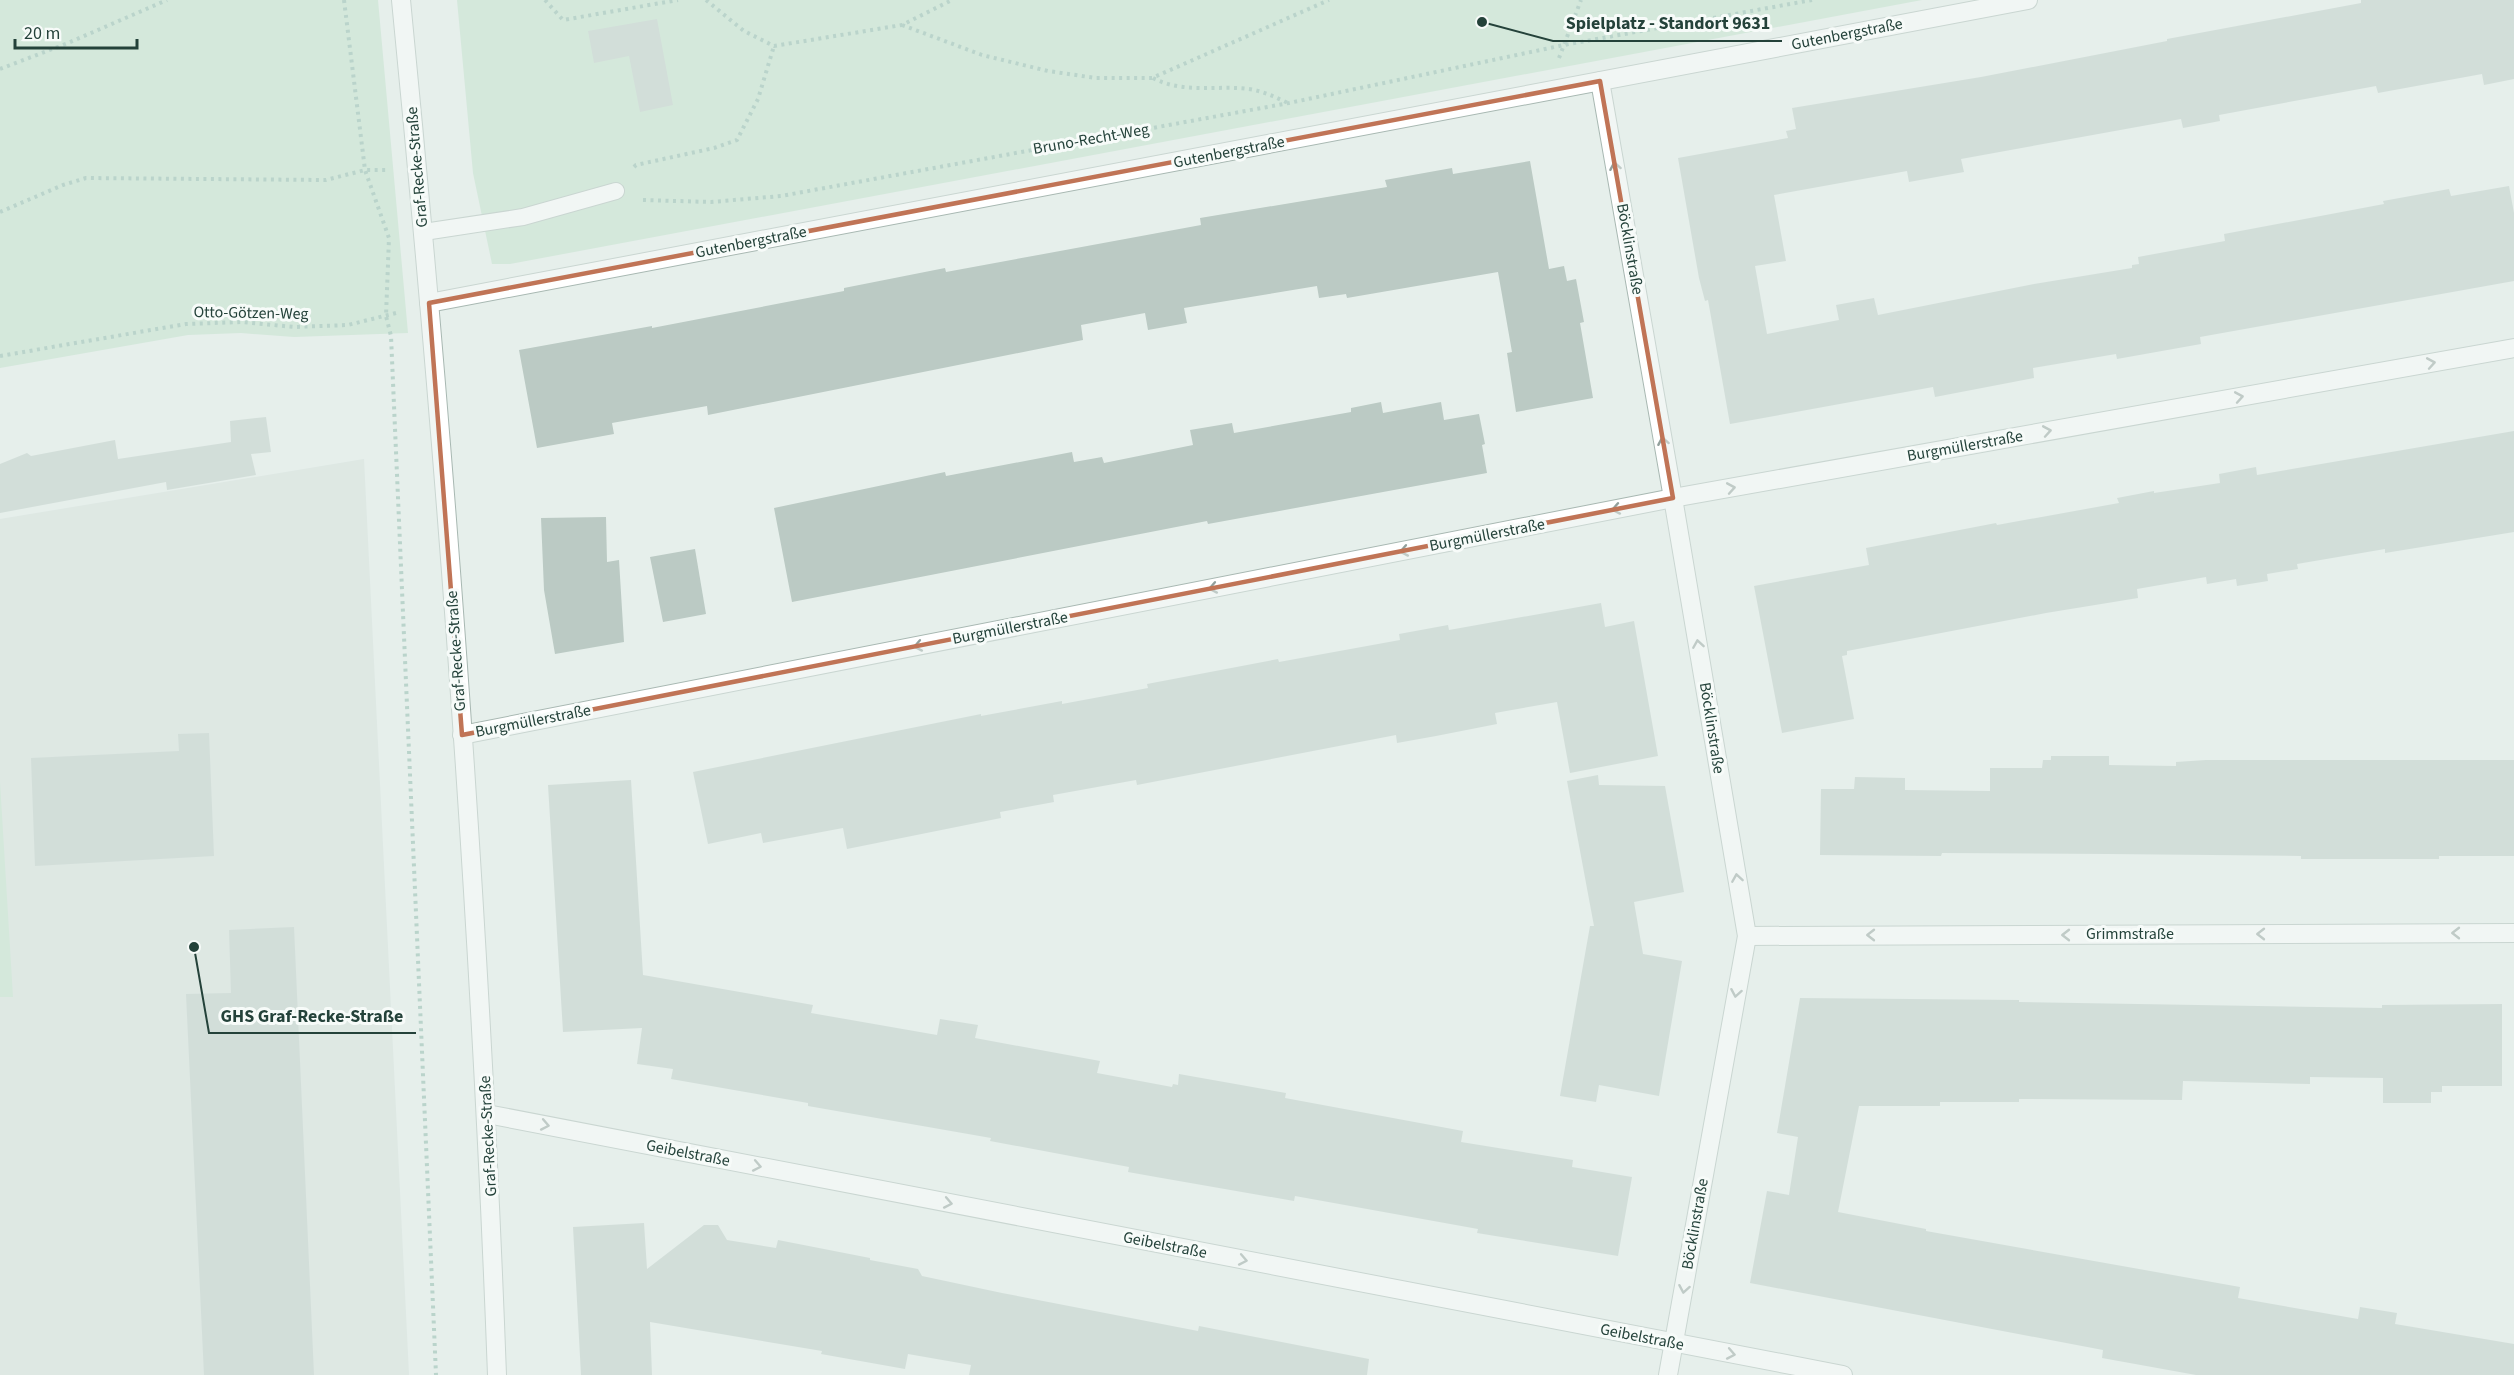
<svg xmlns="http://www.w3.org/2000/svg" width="2514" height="1375" font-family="'Source Sans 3',sans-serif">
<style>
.built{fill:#d4dfda}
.green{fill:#bfe0c8}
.building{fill:#bbcac4}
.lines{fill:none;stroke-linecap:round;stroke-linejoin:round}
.service-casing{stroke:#a8b8b2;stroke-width:18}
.minor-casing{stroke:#a8b8b2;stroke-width:20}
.path{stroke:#86b3a5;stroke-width:4;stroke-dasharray:3 4.5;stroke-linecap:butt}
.service{stroke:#fff;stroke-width:16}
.minor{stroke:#fff;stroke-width:18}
.oneway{stroke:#92a09c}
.marked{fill:none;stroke:#c07456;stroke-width:4.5;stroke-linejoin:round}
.labels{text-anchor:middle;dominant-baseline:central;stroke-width:6;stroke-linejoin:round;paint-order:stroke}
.street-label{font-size:16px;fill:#24423a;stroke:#f7fbf9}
.leader{fill:none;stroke:#24423a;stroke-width:2}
.callout-dot{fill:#24423a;stroke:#f7fbf9;stroke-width:2}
.callout-label{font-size:18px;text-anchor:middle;font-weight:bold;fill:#24423a;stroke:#f7fbf9;stroke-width:6;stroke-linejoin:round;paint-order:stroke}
</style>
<rect width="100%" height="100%" fill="#e6efeb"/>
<!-- built -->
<path class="built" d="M 364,459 L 409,1375 L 0,1375 L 0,519 Z"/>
<!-- green -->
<g class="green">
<path d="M 0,0 L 378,0 L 408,333 L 294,337 L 241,333 L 188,335 L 0,368 Z"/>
<path d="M 457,0 L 1922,0 L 510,264 L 492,264 L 473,173 Z"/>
<path d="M 0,782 L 13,997 L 0,997 Z"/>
</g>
<!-- building -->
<g class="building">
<path d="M 2361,0 L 2514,0 L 2514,79 L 2484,85 L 2482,74 L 2378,93 L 2376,86 L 2219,115 L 2220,121 L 2183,128 L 2181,119 L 1961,159 L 1964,172 L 1909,182 L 1907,171 L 1774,195 L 1786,261 L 1755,266 L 1767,334 L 1839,320 L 1836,305 L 1874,298 L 1878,315 L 2034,284 L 2132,268 L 2132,265 L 2139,264 L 2138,257 L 2225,241 L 2224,234 L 2384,204 L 2383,201 L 2449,189 L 2451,196 L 2509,186 L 2514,213 L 2514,281 L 2200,337 L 2201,344 L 2117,359 L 2116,354 L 2033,368 L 2034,378 L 1935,397 L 1933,387 L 1730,424 L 1708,300 L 1705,301 L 1699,278 L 1678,158 L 1788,138 L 1786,131 L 1796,129 L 1792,108 L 1981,77 L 2167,41 L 2167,39 L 2361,3 Z"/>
<path d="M 657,19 L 673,105 L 640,112 L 629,56 L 594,63 L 588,31 Z"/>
<path d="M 1530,161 L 1549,269 L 1564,266 L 1567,281 L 1576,279 L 1584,322 L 1580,323 L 1593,398 L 1516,412 L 1507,353 L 1512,352 L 1498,272 L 1347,298 L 1346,294 L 1319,298 L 1317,286 L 1184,308 L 1187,323 L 1148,330 L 1145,313 L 1081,325 L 1083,340 L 708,415 L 707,406 L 612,423 L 614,434 L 537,448 L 519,350 L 652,326 L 652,328 L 844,291 L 844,288 L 945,268 L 946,272 L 1201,225 L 1200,218 L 1387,187 L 1385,180 L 1452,168 L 1453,174 Z"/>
<path d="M 1381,402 L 1383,413 L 1441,402 L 1444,420 L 1479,414 L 1485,444 L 1482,445 L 1487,473 L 1208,524 L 1207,521 L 792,602 L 774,508 L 945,472 L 946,476 L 1072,452 L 1074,462 L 1102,457 L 1104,463 L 1193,445 L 1190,430 L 1232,423 L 1234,433 L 1351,412 L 1351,408 Z"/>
<path d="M 266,417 L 271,452 L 251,454 L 256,475 L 167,490 L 166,482 L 0,513 L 0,464 L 27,453 L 31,456 L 115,440 L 118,459 L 231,442 L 230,421 Z"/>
<path d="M 2514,431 L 2514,532 L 2385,553 L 2385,549 L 2297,564 L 2298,569 L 2267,574 L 2268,581 L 2237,586 L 2236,579 L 2207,584 L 2206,577 L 2137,589 L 2138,598 L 2046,613 L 1847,651 L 1847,655 L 1842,656 L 1854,719 L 1782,733 L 1754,586 L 1869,565 L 1866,548 L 1996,523 L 1997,525 L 2119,503 L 2117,498 L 2154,491 L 2154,493 L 2220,483 L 2219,474 L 2256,467 L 2257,475 Z"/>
<path d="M 606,517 L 607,562 L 619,560 L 624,642 L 555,654 L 544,590 L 541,518 Z"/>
<path d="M 695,549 L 706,614 L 663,622 L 650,557 Z"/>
<path d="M 1601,603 L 1605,627 L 1634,621 L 1658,756 L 1570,773 L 1557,702 L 1495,713 L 1497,724 L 1436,736 L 1397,743 L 1396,735 L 1137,785 L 1136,780 L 1053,795 L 1054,802 L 1000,812 L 1001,818 L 847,849 L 843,828 L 763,843 L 761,833 L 708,844 L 693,772 L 981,714 L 981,716 L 1062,701 L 1062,704 L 1148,688 L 1147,684 L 1278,659 L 1279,662 L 1400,640 L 1399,634 L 1448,625 L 1449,630 Z"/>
<path d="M 209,733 L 214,856 L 35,866 L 31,758 L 179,751 L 178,734 Z"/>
<path d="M 2051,756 L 2109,756 L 2109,765 L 2176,766 L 2176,762 L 2206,760 L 2514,760 L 2514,856 L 2439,856 L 2439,859 L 2301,859 L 2301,856 L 2108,854 L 1942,853 L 1941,856 L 1820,855 L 1821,789 L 1854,789 L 1855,777 L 1905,778 L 1905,790 L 1990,791 L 1990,768 L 2042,768 L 2043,760 L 2051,760 Z"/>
<path d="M 1598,775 L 1599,785 L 1665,786 L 1684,892 L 1634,902 L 1643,954 L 1682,961 L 1659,1096 L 1599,1085 L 1596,1102 L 1560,1096 L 1590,926 L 1594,926 L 1567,781 Z"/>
<path d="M 631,780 L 643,975 L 813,1005 L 811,1013 L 937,1035 L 940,1019 L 978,1025 L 975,1038 L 1100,1061 L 1097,1073 L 1172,1087 L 1173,1084 L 1178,1085 L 1179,1074 L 1286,1093 L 1285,1098 L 1463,1131 L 1461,1142 L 1573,1160 L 1572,1167 L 1632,1177 L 1618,1256 L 1477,1233 L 1478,1229 L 1295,1196 L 1294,1201 L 1156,1177 L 1128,1172 L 1129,1167 L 990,1141 L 991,1138 L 808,1106 L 808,1103 L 671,1079 L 673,1069 L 637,1064 L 642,1028 L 563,1032 L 548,785 Z"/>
<path d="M 294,927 L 314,1375 L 204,1375 L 186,994 L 231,993 L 229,930 Z"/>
<path d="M 1800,998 L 2019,1000 L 2019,1002 L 2382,1008 L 2382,1005 L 2502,1004 L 2502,1086 L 2442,1086 L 2442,1092 L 2431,1092 L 2431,1103 L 2383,1103 L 2383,1078 L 2310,1077 L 2310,1084 L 2183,1081 L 2182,1100 L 2019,1099 L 2019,1102 L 1940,1102 L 1940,1106 L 1859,1106 L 1838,1212 L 1926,1229 L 1926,1231 L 2240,1287 L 2238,1298 L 2358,1319 L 2360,1307 L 2397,1313 L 2395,1324 L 2514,1344 L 2514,1375 L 2196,1375 L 2102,1358 L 2103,1350 L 1750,1283 L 1767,1191 L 1789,1195 L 1798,1137 L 1777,1133 Z"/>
<path d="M 644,1223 L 647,1269 L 704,1225 L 718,1225 L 727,1240 L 776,1248 L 778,1240 L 870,1258 L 870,1260 L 918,1269 L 922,1276 L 1002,1293 L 1198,1331 L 1199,1326 L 1369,1359 L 1367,1375 L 969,1375 L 971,1365 L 908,1354 L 905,1369 L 821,1354 L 822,1351 L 650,1322 L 652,1375 L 581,1375 L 573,1227 Z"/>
</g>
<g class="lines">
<defs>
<path id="service" d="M 424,232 L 523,217 L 616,191"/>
<g id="minor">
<path d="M 401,0 C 446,457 480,916 497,1375"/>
<path d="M 1600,81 L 1673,498 L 1747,936 L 1668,1375"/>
<path d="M 429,303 L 2028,0"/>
<path d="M 462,735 L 1673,498 L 2514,348"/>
<path d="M 1747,936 L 2514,933"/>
<path d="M 487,1114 L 1843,1375"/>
</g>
</defs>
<!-- service casing -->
<use href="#service" class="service-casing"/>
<!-- minor casing -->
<use href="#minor" class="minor-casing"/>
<!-- path -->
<g class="path">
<path d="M 344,0 L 365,170 L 389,238 L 386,316 L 391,336 L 436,1375"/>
<path d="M 545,0 L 563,20 L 678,0"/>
<path d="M 706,0 L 744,31 L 774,46 L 902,25 L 952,0"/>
<path d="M 902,25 L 982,55 L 1048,71 L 1096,78 L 1152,78 L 1329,0"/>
<path d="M 1559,58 L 1581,0"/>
<path d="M 0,69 L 68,43 L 167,0"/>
<path d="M 1153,78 C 1183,94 1217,85 1249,89 C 1263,91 1275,97 1288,103"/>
<path d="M 634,167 L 636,165 L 714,148 L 737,140 L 758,99 L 774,46"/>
<path d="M 643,200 L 711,202 L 781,196 L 1289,103 L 1564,45 L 1812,0"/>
<path d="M 0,212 L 63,185 L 86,178 L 326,180 L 365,170 L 387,170"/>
<path d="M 0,356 L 186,324 L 242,322 L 294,327 L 348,325 L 400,312"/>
</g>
<!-- service -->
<use href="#service" class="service"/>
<!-- minor -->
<use href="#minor" class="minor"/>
</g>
<!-- one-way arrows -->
<defs><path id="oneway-chevron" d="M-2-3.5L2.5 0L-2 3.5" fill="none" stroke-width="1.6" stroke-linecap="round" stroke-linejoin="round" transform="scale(1.5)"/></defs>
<g class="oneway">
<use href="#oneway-chevron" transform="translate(1615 166) rotate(-100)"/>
<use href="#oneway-chevron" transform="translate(2431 363) rotate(-10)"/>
<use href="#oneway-chevron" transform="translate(2239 397) rotate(-10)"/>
<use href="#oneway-chevron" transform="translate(2047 431) rotate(-10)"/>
<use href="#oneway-chevron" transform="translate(1663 441) rotate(-100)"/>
<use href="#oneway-chevron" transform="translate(1731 488) rotate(-10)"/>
<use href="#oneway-chevron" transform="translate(1616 509) rotate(169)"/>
<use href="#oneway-chevron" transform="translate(1404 551) rotate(169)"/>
<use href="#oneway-chevron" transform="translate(1213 588) rotate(169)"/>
<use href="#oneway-chevron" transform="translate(1698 644) rotate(-99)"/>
<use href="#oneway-chevron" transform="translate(918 646) rotate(169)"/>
<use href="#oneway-chevron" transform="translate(1737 878) rotate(-99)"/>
<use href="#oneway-chevron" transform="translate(2456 933) rotate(180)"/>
<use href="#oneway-chevron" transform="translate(2261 934) rotate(180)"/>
<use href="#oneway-chevron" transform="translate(1871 935) rotate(180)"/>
<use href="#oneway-chevron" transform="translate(2066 935) rotate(180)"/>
<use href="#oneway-chevron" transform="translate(1736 993) rotate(100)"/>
<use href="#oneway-chevron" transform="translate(545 1125) rotate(11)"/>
<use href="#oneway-chevron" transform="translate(757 1166) rotate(11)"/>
<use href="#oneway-chevron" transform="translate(948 1203) rotate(11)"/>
<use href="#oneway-chevron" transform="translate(1243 1260) rotate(11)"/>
<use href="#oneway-chevron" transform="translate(1684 1289) rotate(100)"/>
<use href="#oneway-chevron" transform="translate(1731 1354) rotate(11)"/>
</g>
<!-- marked area -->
<path d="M0 0H2514V1375H0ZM 1600,81 L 1673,498 L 462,735 L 429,303 Z" fill="#e6efeb" fill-opacity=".55" fill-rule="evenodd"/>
<path class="marked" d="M 1600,81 L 1673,498 L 462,735 L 429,303 Z"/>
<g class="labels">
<!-- street labels -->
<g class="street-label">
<text transform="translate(1847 34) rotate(-11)">Gutenbergstraße</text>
<text transform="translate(1091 139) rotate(-10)">Bruno-Recht-Weg</text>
<text transform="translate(1229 152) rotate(-11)">Gutenbergstraße</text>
<text transform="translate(417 167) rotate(-95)">Graf-Recke-Straße</text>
<text transform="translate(751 242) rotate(-11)">Gutenbergstraße</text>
<text transform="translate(1630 249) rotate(80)">Böcklinstraße</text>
<text transform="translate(251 313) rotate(1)">Otto-Götzen-Weg</text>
<text transform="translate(1965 446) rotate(-10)">Burgmüllerstraße</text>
<text transform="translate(1487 535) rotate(-11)">Burgmüllerstraße</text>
<text transform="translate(1010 628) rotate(-11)">Burgmüllerstraße</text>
<text transform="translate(456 651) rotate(-94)">Graf-Recke-Straße</text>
<text transform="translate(533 721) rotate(-11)">Burgmüllerstraße</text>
<text transform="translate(1712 728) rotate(81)">Böcklinstraße</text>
<text x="2130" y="934">Grimmstraße</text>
<text transform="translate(488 1136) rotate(-93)">Graf-Recke-Straße</text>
<text transform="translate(688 1153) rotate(11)">Geibelstraße</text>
<text transform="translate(1695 1224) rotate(-80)">Böcklinstraße</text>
<text transform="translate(1165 1245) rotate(11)">Geibelstraße</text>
<text transform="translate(1642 1337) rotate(11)">Geibelstraße</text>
</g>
</g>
<!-- callouts -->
<path class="leader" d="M1482 22L1553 41H1782M194 947L209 1033H416"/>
<g class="callout-dot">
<circle cx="1482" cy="22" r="6"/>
<circle cx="194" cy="947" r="6"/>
</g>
<g class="callout-label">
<text x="1668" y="29">Spielplatz - Standort 9631</text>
<text x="312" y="1022">GHS Graf-Recke-Straße</text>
</g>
<!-- scale -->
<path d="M15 39v9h122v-9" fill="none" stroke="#24423a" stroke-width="3"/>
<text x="24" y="39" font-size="18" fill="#24423a" stroke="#f7fbf9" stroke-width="4.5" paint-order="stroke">20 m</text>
</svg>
